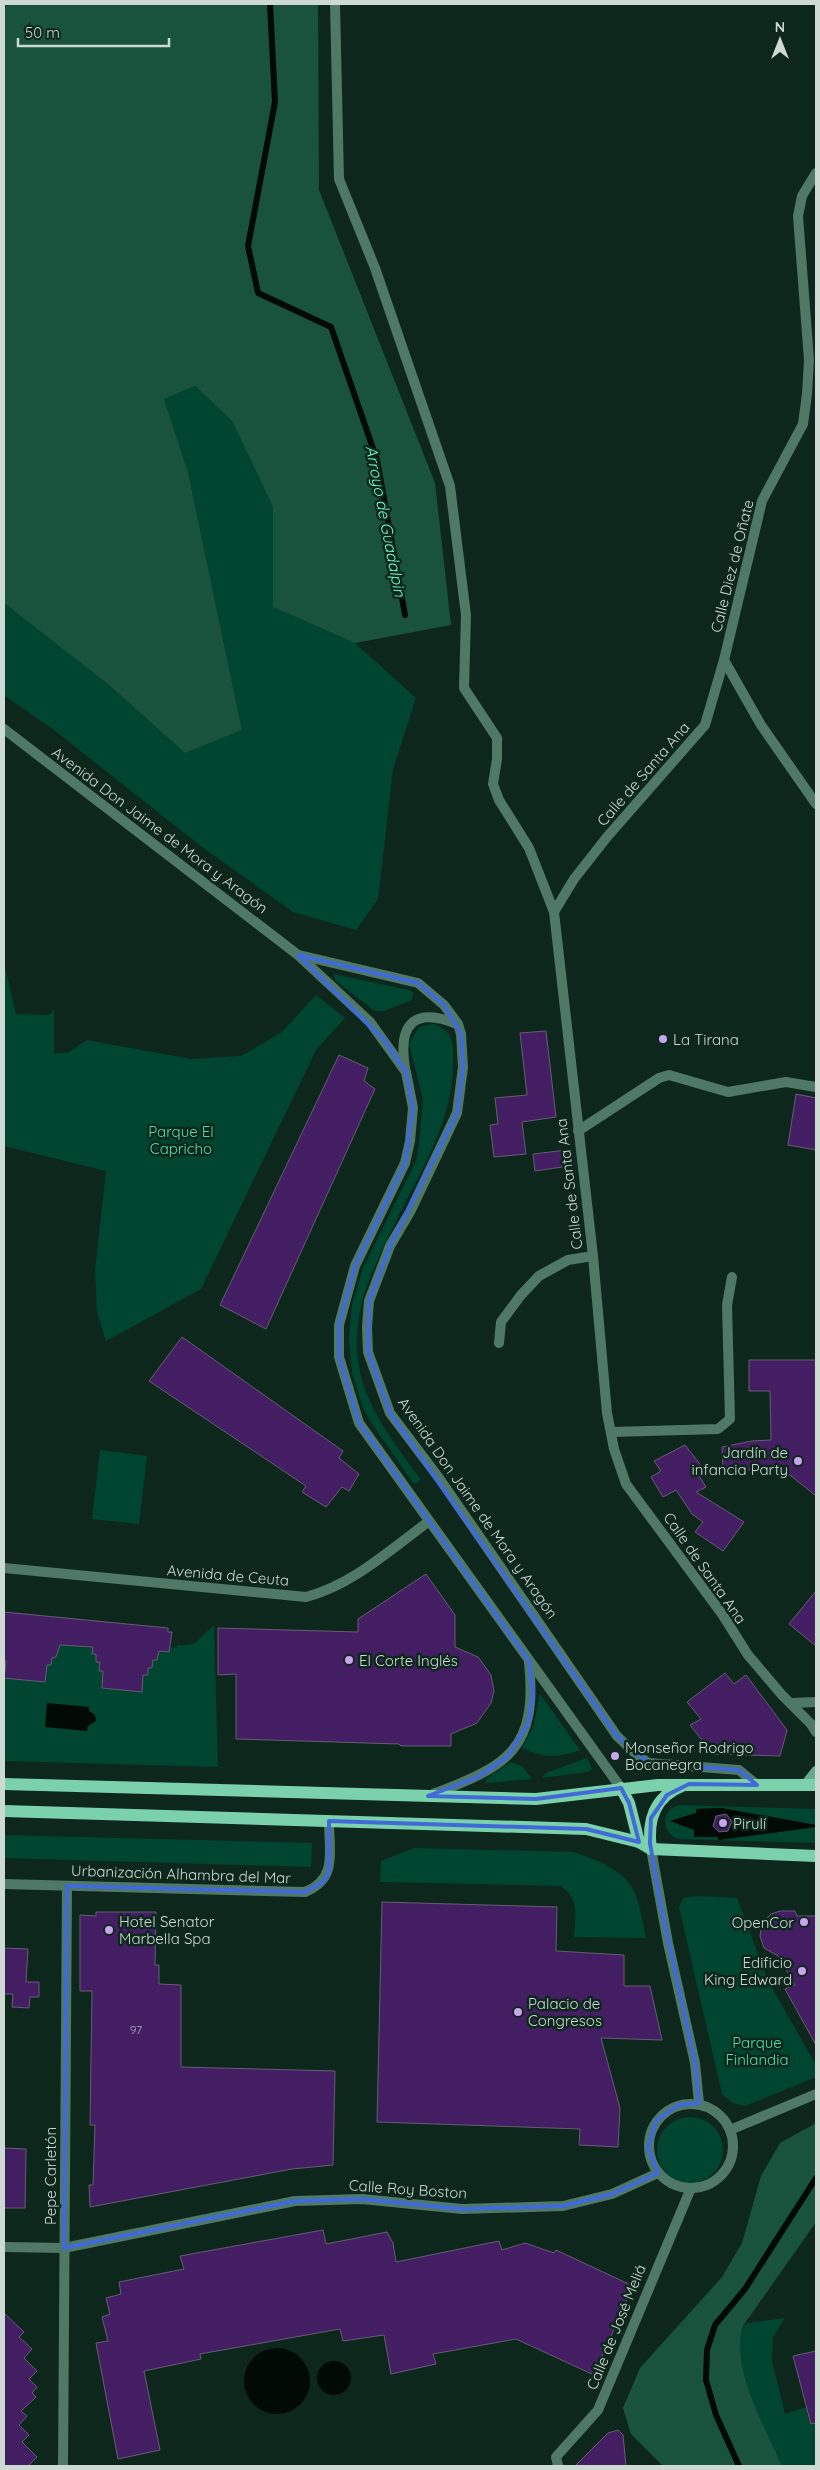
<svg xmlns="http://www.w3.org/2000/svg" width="820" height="2470" font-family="Quicksand,sans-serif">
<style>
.green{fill:#004530}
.forest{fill:#19533e}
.water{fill:#010a05;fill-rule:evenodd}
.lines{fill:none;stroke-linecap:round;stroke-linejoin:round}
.stream{stroke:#010a05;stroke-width:6}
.building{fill:#441e63;stroke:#665c72}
.street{stroke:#507866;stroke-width:10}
.secondary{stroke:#69aa8e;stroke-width:10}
.primary{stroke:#7bd1ac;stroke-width:12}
.marked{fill:none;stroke:#406ad7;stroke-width:4;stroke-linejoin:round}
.poi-dot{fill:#c9a5ee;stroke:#0e271d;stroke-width:2}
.labels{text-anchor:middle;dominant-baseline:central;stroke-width:5;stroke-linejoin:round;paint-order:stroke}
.number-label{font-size:12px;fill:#aaabb7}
.street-label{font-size:15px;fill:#ccdad3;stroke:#0e271d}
.poi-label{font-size:15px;fill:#ccdad3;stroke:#0e271d;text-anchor:start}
.park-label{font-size:15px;fill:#4ce0a9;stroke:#0e271d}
.water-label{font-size:16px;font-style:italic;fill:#70ffc7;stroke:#0e271d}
</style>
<rect width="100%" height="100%" fill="#0e271d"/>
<!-- green -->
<g class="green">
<path d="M 195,386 L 232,421 L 273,507 L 273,607 L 355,643 L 416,698 L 393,769 L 378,899 L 356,930 L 293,912 L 202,847 L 54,730 L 4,695 L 4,603 L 109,685 L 185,753 L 242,730 L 188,472 L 164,399 Z"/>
<path d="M 4,963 L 16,1014 L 49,1015 L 54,1009 L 54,1054 L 69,1052 L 87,1040 L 191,1059 L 241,1056 L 282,1032 L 316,995 L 345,1018 L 316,1050 L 201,1289 L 106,1341 L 97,1312 L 95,1270 L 106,1171 L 4,1146 Z"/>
<path d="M 333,974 L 409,990 L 413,992 L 412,1000 L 384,1011 L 375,1011 L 336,981 Z"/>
<path d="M 433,1024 C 453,1030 454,1044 453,1063 C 453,1121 421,1170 396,1221 C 386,1242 375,1264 367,1286 C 359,1307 356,1331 357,1353 C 361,1403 393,1441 421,1480 L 414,1484 L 370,1421 L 363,1408 L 352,1373 L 349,1338 L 352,1305 L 363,1268 L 416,1161 L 419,1145 L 423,1099 L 409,1044 L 419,1027 Z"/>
<path d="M 100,1450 L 147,1456 L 139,1524 L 92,1519 Z"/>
<path d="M 214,1626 L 218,1767 L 4,1761 L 4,1661 L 6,1661 L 5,1678 L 45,1682 L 47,1665 L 50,1665 L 52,1658 L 56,1657 L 60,1645 L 93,1647 L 92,1654 L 96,1654 L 96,1662 L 100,1662 L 99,1670 L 103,1671 L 102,1688 L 142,1692 L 143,1675 L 148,1675 L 148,1668 L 153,1660 L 157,1660 L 159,1651 L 168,1652 L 169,1647 L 176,1648 L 177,1645 C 200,1647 198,1637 214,1626 Z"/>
<path d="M 540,1694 L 580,1750 C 561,1758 541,1758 522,1748 L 533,1728 Z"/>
<path d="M 587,1758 L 592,1769 L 588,1772 L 542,1778 L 546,1773 Z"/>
<path d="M 511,1762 L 523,1767 L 532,1779 L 486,1783 L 486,1779 Z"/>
<path d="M 678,1805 L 816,1809 L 816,1825 L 721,1808 L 696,1809 L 696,1813 L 671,1821 L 695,1830 L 694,1837 L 718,1837 L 719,1840 L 816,1827 L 816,1843 L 678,1839 C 662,1833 660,1811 678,1805 Z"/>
<path d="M 4,1835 L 312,1843 L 311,1867 L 4,1858 Z"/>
<path d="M 414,1848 L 574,1852 C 597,1860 628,1871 636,1896 C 641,1909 643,1924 646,1938 L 574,1937 C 575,1915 580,1900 561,1886 L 380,1882 L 381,1861 Z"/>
<path d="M 697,1896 L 737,1898 L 768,1981 L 816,2065 L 816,2077 L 745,2106 L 732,2103 L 722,2094 L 679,1907 L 683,1898 Z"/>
<circle cx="690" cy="2150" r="33"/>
<path d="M 785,2318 L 773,2337 L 772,2361 L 785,2414 L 816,2404 L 816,2466 L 782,2466 C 770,2439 720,2346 747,2323 Z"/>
</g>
<!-- forest -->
<g class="forest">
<path d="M 8,4 L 318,4 L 319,190 L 435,483 L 451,625 L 355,643 L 273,607 L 273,507 L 232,421 L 195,386 L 164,399 L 188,472 L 242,730 L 185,753 L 109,685 L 4,603 L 4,9 Z"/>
<path d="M 816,2123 L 816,2222 L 743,2326 C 729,2365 766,2429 782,2466 L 663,2466 L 631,2434 L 623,2408 L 640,2368 L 722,2277 L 742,2243 L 761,2176 L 780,2143 Z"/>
</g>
<!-- water -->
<g class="water">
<path d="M 47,1703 L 89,1707 L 89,1711 L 95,1715 L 96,1721 L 88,1726 L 87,1731 L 45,1727 Z"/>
<path d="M 721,1808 L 816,1825 L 816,1827 L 718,1840 L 718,1837 L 694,1837 L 694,1830 L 670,1821 L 696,1813 L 696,1809 ZM 726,1814 L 732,1821 L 728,1831 L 719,1832 L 713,1826 L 716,1816 Z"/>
<circle cx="277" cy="2381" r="33"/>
<circle cx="334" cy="2378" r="17"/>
</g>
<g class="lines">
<!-- stream -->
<g class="stream">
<path d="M 270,4 L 275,102 L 248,246 L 258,293 L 331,327 L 377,460 L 405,615"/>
<path d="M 739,2466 L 716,2415 L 706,2380 L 707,2350 L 715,2325 L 745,2289 L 816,2178"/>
</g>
</g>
<!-- building -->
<g class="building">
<path d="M 546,1031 L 556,1117 L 522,1122 L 526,1154 L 494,1157 L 490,1125 L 498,1124 L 495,1098 L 527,1095 L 520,1033 Z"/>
<path d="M 339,1055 L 368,1068 L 364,1081 L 375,1089 L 266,1329 L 220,1305 Z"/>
<path d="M 796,1094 L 816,1098 L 816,1150 L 788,1145 Z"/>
<path d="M 567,1150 L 569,1166 L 535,1171 L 533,1154 Z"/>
<path d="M 182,1337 L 343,1451 L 339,1458 L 359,1474 L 349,1491 L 342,1487 L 326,1507 L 302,1492 L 306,1486 L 149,1381 Z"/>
<path d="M 749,1360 L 816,1360 L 816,1496 L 780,1467 L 723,1472 L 722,1447 L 752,1441 L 771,1440 L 770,1391 L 749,1391 Z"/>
<path d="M 685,1445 L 707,1473 L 698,1474 L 706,1487 L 696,1492 L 744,1522 L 723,1551 L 695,1532 L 703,1522 L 692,1514 L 676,1490 L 663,1497 L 651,1477 L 661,1471 L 654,1461 Z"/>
<path d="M 426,1574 L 455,1615 L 455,1647 L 478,1657 L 491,1675 L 494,1691 L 491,1703 L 477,1723 L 451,1734 L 451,1746 L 401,1746 L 399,1744 L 236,1739 L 236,1674 L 218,1675 L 218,1628 L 358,1632 L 358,1619 Z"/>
<path d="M 816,1591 L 816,1646 L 789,1624 Z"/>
<path d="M 4,1612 L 168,1628 L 168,1632 L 172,1632 L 169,1652 L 159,1651 L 157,1660 L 153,1660 L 152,1668 L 148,1668 L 148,1675 L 143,1675 L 142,1692 L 102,1688 L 103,1671 L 99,1671 L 100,1662 L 96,1662 L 96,1654 L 92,1654 L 93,1647 L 60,1645 L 56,1657 L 52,1658 L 51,1665 L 47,1665 L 45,1682 L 4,1678 L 6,1661 L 4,1661 Z"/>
<path d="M 725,1673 L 734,1684 L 746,1675 L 787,1730 L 780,1756 L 713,1754 L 690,1725 L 701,1719 L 687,1702 Z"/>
<path d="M 726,1814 L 732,1821 L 728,1831 L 719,1832 L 713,1826 L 716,1816 Z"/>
<path d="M 382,1902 L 557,1907 L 556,1951 L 624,1955 L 624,1986 L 650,1986 L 662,2040 L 601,2038 L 620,2108 L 618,2147 L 579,2145 L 580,2129 L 377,2122 Z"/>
<path d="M 795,1911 L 797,1916 L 816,1916 L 816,2045 L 785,1989 L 795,1985 L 778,1956 L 764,1948 L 760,1936 L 762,1923 L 771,1914 L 780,1911 Z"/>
<path d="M 96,1912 L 156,1912 L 155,1965 L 159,1965 L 159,1984 L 181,1985 L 181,2067 L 335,2071 L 333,2165 L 292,2169 L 90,2207 L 89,2185 L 93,2185 L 95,2125 L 90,2125 L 92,1991 L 80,1991 L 80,1915 L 96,1916 Z"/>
<path d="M 4,1948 L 28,1949 L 26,1982 L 39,1982 L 39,1997 L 30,1997 L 29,2008 L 12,2007 L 13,1994 L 4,1994 Z"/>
<path d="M 4,2148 L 26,2149 L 25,2208 L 4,2208 Z"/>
<path d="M 323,2230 L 326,2244 L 387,2232 L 393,2243 L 396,2262 L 499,2241 L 502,2250 L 525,2243 L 554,2253 L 556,2250 L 633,2286 L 594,2375 L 516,2339 L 433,2354 L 436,2364 L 391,2374 L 384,2335 L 343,2341 L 340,2329 L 200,2354 L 201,2359 L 144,2371 L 160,2450 L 118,2459 L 96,2343 L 108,2341 L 102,2317 L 110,2314 L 106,2298 L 121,2294 L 119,2282 L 184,2269 L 180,2256 Z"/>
<path d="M 4,2313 L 24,2332 L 19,2337 L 32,2349 L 24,2358 L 37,2371 L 29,2379 L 37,2387 L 32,2393 L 36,2397 L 21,2411 L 27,2416 L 19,2425 L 29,2435 L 22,2442 L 37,2457 L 28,2466 L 4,2466 Z"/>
<path d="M 816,2351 L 816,2423 L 811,2424 L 793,2356 Z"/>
<path d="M 618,2430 L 623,2435 L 626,2466 L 575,2466 L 608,2433 Z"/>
</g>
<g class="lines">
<!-- street -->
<g class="street">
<path d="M 335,4 L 339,179 L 375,268 L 450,486 L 466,615 L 464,688 L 497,738 L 497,759 L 493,784 L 499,800 L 529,848 L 554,912"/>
<path d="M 816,173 L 802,196 L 798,216 L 809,360 L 807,394 L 803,424 L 762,501 L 724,660 L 761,725 L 816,804"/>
<path d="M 724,660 L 705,725 L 607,837 L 574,879 L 554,912 L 593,1256 L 607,1413 L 614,1449 L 626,1484 L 722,1614 L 748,1655 L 782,1695 L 811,1724 L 816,1732"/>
<path d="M 4,729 L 298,955 L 370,1022 L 406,1072 L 413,1108 L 410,1141 L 405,1163 L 355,1266 L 339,1325 L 339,1357 L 359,1423 L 621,1788"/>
<path d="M 299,955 L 418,983 L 444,1005 L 458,1024 L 461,1034 L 463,1067 L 457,1113 L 410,1212 L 390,1246 L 369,1301 L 367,1327 L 368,1352 L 390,1413 L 439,1478 L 617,1736 L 639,1757 L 649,1763 L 739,1770 L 757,1785"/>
<path d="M 405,1068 C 398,1025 413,1006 457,1024"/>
<path d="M 578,1131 L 659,1078 L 669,1075 L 728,1092 L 786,1082 L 816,1087"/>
<path d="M 499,1343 L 501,1322 L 521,1295 L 539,1276 L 568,1260 L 593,1256"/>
<path d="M 611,1432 L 718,1429 L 730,1419 L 727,1305 L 732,1277"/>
<path d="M 4,1568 L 306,1597 C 352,1585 390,1550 428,1522"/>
<path d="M 792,1703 L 816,1702"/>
<path d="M 433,1794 C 508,1766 538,1749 529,1662"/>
<path d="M 651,1849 L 668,1943 L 695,2063 L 699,2103"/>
<path d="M 4,1884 L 305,1892 C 338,1879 329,1851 329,1821"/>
<circle cx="691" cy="2146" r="42"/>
<path d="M 730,2130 L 816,2094"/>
<path d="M 4,2247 L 64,2248 L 295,2201 L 362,2199 L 462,2209 L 563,2206 L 612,2194 L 658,2173"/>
<path d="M 63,2466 L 67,1886"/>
<path d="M 558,2466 L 556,2457 L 598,2410 L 691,2188"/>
</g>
<!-- secondary -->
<path class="secondary" d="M 805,1785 L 816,1771"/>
<!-- primary -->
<g class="primary">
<path d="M 4,1784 L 536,1799 L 658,1785 L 816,1785"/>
<path d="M 621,1788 L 629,1803 L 639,1842"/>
<path d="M 4,1811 L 586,1829 L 639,1842 L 651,1849 L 816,1856"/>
<path d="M 651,1849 C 647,1822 654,1797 682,1786"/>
</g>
</g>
<!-- marked area -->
<path class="marked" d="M 298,955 L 418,983 L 444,1005 L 461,1034 L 463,1067 L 457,1113 L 390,1246 L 369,1301 L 368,1352 L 390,1413 L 617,1736 L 649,1763 L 739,1770 L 757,1785 L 689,1784 L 667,1795 L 651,1818 L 650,1843 L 660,1902 L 695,2063 L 699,2103 L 678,2105 L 656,2121 L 648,2148 L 658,2173 L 612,2194 L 563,2206 L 462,2209 L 362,2199 L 295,2201 L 64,2248 L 67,1886 L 305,1892 L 324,1881 L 329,1871 L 329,1821 L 586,1829 L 639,1842 L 629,1803 L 621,1788 L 536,1799 L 428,1796 L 478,1777 L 507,1757 L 528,1724 L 533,1695 L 529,1661 L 359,1423 L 339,1357 L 339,1325 L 355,1266 L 405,1163 L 413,1108 L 406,1072 L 384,1040 Z"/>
<!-- markers -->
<g class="poi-dot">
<circle cx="663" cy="1039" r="5"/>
<circle cx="798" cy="1461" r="5"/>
<circle cx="349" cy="1660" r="5"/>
<circle cx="615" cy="1756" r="5"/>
<circle cx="723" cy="1823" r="5"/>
<circle cx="804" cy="1922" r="5"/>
<circle cx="109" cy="1930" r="5"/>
<circle cx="802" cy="1971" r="5"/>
<circle cx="518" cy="2012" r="5"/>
</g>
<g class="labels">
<!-- number labels -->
<g class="number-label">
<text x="136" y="2029">97</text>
</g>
<!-- street labels -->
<g class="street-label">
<text transform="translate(732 566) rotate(-76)">Calle Diez de Oñate</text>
<text transform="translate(643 774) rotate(-49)">Calle de Santa Ana</text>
<text transform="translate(160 830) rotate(37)">Avenida Don Jaime de Mora y Aragón</text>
<text transform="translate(569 1184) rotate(-97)">Calle de Santa Ana</text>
<text transform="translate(478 1508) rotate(55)">Avenida Don Jaime de Mora y Aragón</text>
<text transform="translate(705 1568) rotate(55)">Calle de Santa Ana</text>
<text transform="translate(228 1575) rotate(5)">Avenida de Ceuta</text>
<text transform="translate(181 1874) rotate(2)">Urbanización Alhambra del Mar</text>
<text transform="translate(50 2176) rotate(-90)">Pepe Carletón</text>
<text transform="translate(408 2189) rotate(4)">Calle Roy Boston</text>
<text transform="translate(616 2327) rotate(-68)">Calle de José Meliá</text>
</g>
<!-- poi labels -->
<g class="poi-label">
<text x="673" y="1039">La Tirana</text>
<text x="788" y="1452" text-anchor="end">Jardín de<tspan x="788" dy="17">infancia Party</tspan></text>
<text x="359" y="1660">El Corte Inglés</text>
<text x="625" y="1747">Monseñor Rodrigo<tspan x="625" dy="17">Bocanegra</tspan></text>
<text x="733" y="1823">Pirulí</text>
<text x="119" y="1921">Hotel Senator<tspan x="119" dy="17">Marbella Spa</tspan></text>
<text x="794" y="1922" text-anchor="end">OpenCor</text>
<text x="792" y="1962" text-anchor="end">Edificio<tspan x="792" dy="17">King Edward</tspan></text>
<text x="528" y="2003">Palacio de<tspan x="528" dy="17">Congresos</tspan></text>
</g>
<!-- park labels -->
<g class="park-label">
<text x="181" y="1131">Parque El<tspan x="181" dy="17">Capricho</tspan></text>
<text x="757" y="2042">Parque<tspan x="757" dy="17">Finlandia</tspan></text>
</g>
<!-- water labels -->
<g class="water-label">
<text transform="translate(386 521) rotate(79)">Arroyo de Guadalpin</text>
</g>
</g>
<!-- border -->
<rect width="820" height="2470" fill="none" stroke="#ccdad3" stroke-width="10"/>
<!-- north arrow -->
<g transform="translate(780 40)" stroke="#0e271d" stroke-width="4" paint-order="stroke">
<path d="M0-4L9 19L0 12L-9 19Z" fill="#ccdad3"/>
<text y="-8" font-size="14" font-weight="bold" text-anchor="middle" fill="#ccdad3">N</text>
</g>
<!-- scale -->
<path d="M18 38v8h151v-8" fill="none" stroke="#ccdad3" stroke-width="2.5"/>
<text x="25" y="38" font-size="15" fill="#ccdad3" stroke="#0e271d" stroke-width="4" paint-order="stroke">50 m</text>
</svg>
